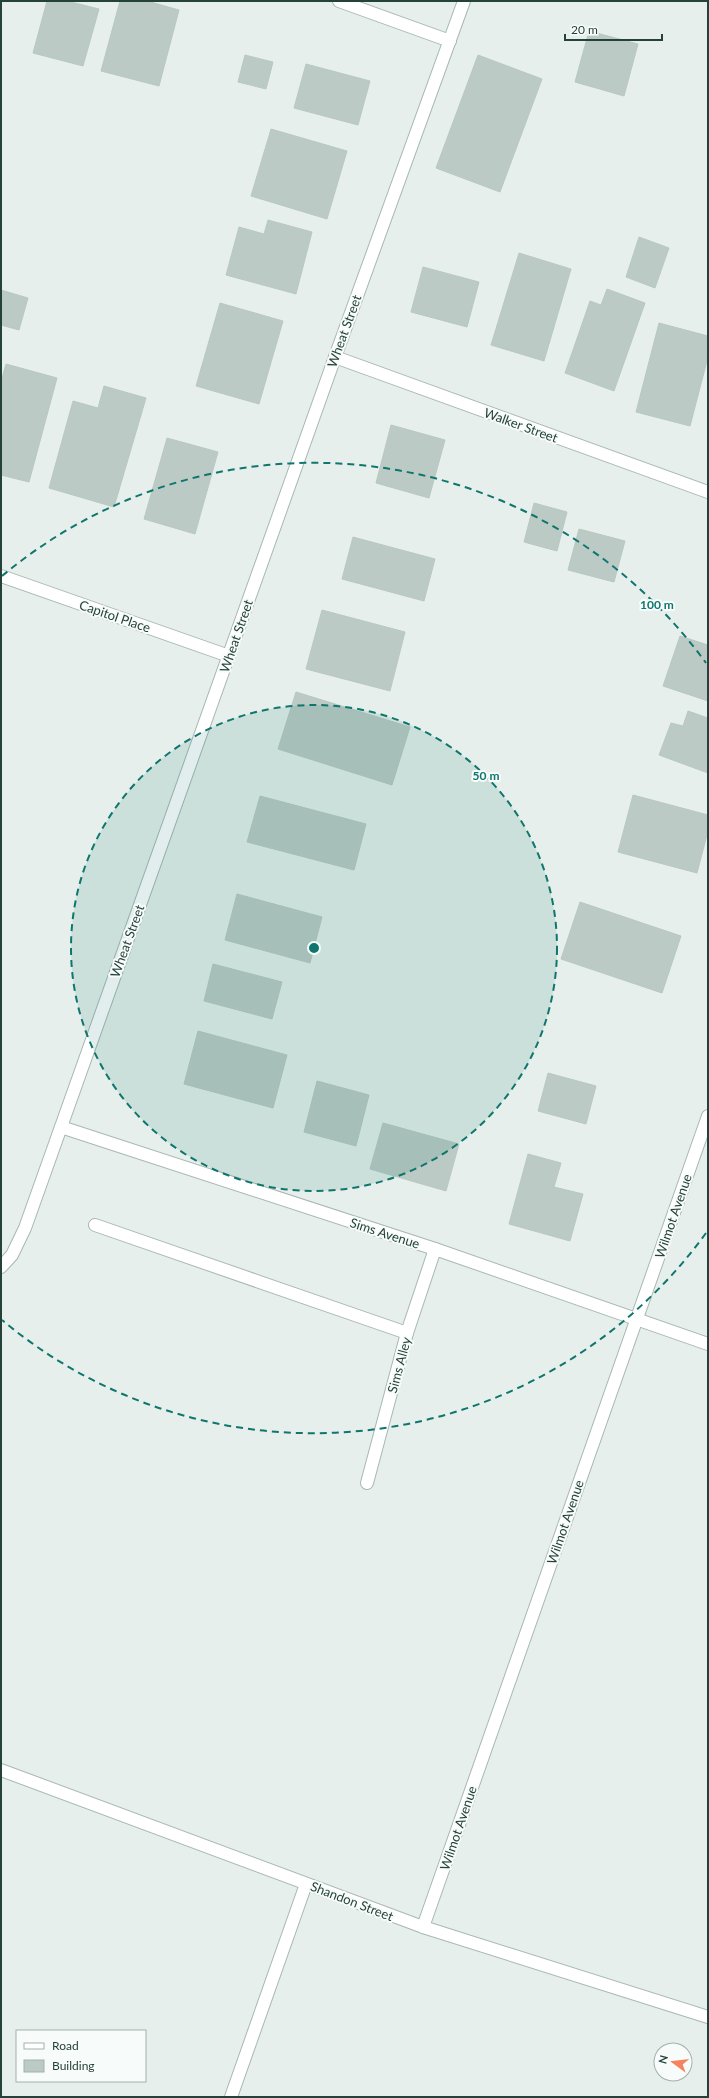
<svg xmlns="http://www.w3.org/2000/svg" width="709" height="2098" font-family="Lato,sans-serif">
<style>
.building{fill:#bbcac4;stroke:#b8c9c2}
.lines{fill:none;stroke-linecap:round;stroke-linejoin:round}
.lane-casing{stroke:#a8b8b2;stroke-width:14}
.street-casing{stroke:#a8b8b2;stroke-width:14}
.lane{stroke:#fff;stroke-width:12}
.street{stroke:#fff;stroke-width:12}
.ring{fill:none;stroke:#0f766e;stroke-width:2;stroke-dasharray:7 5}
.labels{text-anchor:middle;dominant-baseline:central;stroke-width:4;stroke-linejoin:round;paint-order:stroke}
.street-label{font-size:13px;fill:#24423a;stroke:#f7fbf9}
.centre{fill:#0f766e;stroke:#f7fbf9;stroke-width:2}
.ring-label{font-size:12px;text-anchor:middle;font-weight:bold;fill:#0f766e;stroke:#f7fbf9;stroke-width:4;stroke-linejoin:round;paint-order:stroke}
</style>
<rect width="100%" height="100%" fill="#e6efeb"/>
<!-- building -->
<g class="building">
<path d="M 47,1 L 67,1 L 99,9 L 83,66 L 33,53 Z"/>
<path d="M 120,1 L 147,1 L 179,10 L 159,86 L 101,71 Z"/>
<path d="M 589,31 L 638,44 L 624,96 L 575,82 Z"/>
<path d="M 245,55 L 273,62 L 266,89 L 238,82 Z"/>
<path d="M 478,55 L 542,79 L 500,192 L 436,168 Z"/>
<path d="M 306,64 L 370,81 L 358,125 L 294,108 Z"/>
<path d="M 271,129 L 347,151 L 327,219 L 251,196 Z"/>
<path d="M 268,220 L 312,232 L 296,294 L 226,275 L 239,227 L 264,234 Z"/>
<path d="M 639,237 L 669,248 L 655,288 L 626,277 Z"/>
<path d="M 519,253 L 571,269 L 544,361 L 491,345 Z"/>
<path d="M 423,267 L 479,282 L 467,327 L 411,312 Z"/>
<path d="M 607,289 L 645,303 L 614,391 L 565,373 L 590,301 L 601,305 Z"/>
<path d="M 1,290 L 28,298 L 19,330 L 1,325 Z"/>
<path d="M 220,303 L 283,321 L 259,404 L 196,386 Z"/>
<path d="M 659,323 L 708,336 L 708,357 L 690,426 L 636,412 Z"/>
<path d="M 6,364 L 57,378 L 29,482 L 1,475 L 1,382 Z"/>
<path d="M 104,386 L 146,398 L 114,507 L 49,488 L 73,401 L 98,408 Z"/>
<path d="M 391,425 L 445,440 L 429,498 L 376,483 Z"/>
<path d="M 167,438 L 218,452 L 195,534 L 144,519 Z"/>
<path d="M 534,503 L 567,512 L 557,551 L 524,542 Z"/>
<path d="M 579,529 L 625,541 L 614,582 L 568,570 Z"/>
<path d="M 353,537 L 435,559 L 424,601 L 342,579 Z"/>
<path d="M 322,610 L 405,632 L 390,691 L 306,669 Z"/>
<path d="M 680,636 L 708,645 L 708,701 L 663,686 Z"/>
<path d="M 296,692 L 410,727 L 392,785 L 278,749 Z"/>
<path d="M 688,711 L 708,718 L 708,773 L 659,755 L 671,723 L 683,726 Z"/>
<path d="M 633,795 L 708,815 L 708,831 L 697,873 L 618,852 Z"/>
<path d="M 260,796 L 366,824 L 354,870 L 247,842 Z"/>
<path d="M 237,894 L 322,917 L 310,963 L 225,940 Z"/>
<path d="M 580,902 L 681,936 L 662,993 L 561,959 Z"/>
<path d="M 213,964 L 282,982 L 272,1019 L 204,1001 Z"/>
<path d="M 198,1031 L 287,1055 L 273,1108 L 184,1084 Z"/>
<path d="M 548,1073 L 596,1086 L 586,1124 L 538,1111 Z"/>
<path d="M 317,1081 L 369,1095 L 356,1146 L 304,1132 Z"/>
<path d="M 383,1123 L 459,1144 L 446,1191 L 370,1169 Z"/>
<path d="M 528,1154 L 561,1163 L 554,1187 L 583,1194 L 570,1241 L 509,1224 Z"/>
</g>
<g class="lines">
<defs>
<g id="lane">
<path d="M 95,1225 L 407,1333"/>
<path d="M 367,1483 L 407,1333 L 435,1249"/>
</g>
<g id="street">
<path d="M 339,1 L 450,41"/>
<path d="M 335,357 L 708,492"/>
<path d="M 1,576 L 229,656"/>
<path d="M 61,1127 L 435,1249 L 708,1344"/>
<path d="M 1,1267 L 12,1255 L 25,1228 L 335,357 L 464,1"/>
<path d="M 1,1770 L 423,1927 L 708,2017"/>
<path d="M 423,1927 L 708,1116"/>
<path d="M 231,2097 L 306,1884"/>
</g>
</defs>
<!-- lane casing -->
<use href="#lane" class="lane-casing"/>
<!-- street casing -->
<use href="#street" class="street-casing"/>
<!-- lane -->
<use href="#lane" class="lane"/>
<!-- street -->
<use href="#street" class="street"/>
</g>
<!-- distance rings -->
<circle cx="314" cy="948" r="243" fill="#0f766e" fill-opacity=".12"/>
<g class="ring">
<circle cx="314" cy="948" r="243"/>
<path d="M706 1233A485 485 0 0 1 2 1320M2 576A485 485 0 0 1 706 663"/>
</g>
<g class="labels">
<!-- street labels -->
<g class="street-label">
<text transform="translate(344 331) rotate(-70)">Wheat Street</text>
<text transform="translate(521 425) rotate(20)">Walker Street</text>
<text transform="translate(115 616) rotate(19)">Capitol Place</text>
<text transform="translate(236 636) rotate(-71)">Wheat Street</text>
<text transform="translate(127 941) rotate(-70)">Wheat Street</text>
<text transform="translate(673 1216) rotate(-71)">Wilmot Avenue</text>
<text transform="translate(385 1233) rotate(18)">Sims Avenue</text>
<text transform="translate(399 1365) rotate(-75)">Sims Alley</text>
<text transform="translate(565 1522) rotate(-71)">Wilmot Avenue</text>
<text transform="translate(458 1828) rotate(-71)">Wilmot Avenue</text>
<text transform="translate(352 1901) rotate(21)">Shandon Street</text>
</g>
</g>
<circle cx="314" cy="948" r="6" class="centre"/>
<g class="ring-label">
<text x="657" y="609">100 m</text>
<text x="486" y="780">50 m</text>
</g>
<!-- border -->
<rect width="709" height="2098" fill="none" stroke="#24423a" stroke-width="4"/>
<!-- legend -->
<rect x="16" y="2030" width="130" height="52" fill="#f7fbf9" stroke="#a3b1ad"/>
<rect x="24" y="2043" width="20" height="6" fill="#ffffff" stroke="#a3b1ad"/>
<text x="52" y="2050" font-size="12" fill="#24423a">Road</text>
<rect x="24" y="2060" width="20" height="12" fill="#bbcac4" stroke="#a3b1ad"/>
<text x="52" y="2070" font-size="12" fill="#24423a">Building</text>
<!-- north arrow -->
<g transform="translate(673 2062) rotate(285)"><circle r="19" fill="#f7fbf9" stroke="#a3b1ad"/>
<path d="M0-3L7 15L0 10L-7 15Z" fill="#f4845f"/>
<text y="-6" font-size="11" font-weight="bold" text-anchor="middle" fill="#24423a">N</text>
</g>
<!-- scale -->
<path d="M565 34v6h97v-6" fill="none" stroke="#24423a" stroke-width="2"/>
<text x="571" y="34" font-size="12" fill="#24423a" stroke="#f7fbf9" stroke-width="3" paint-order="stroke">20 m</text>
</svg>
